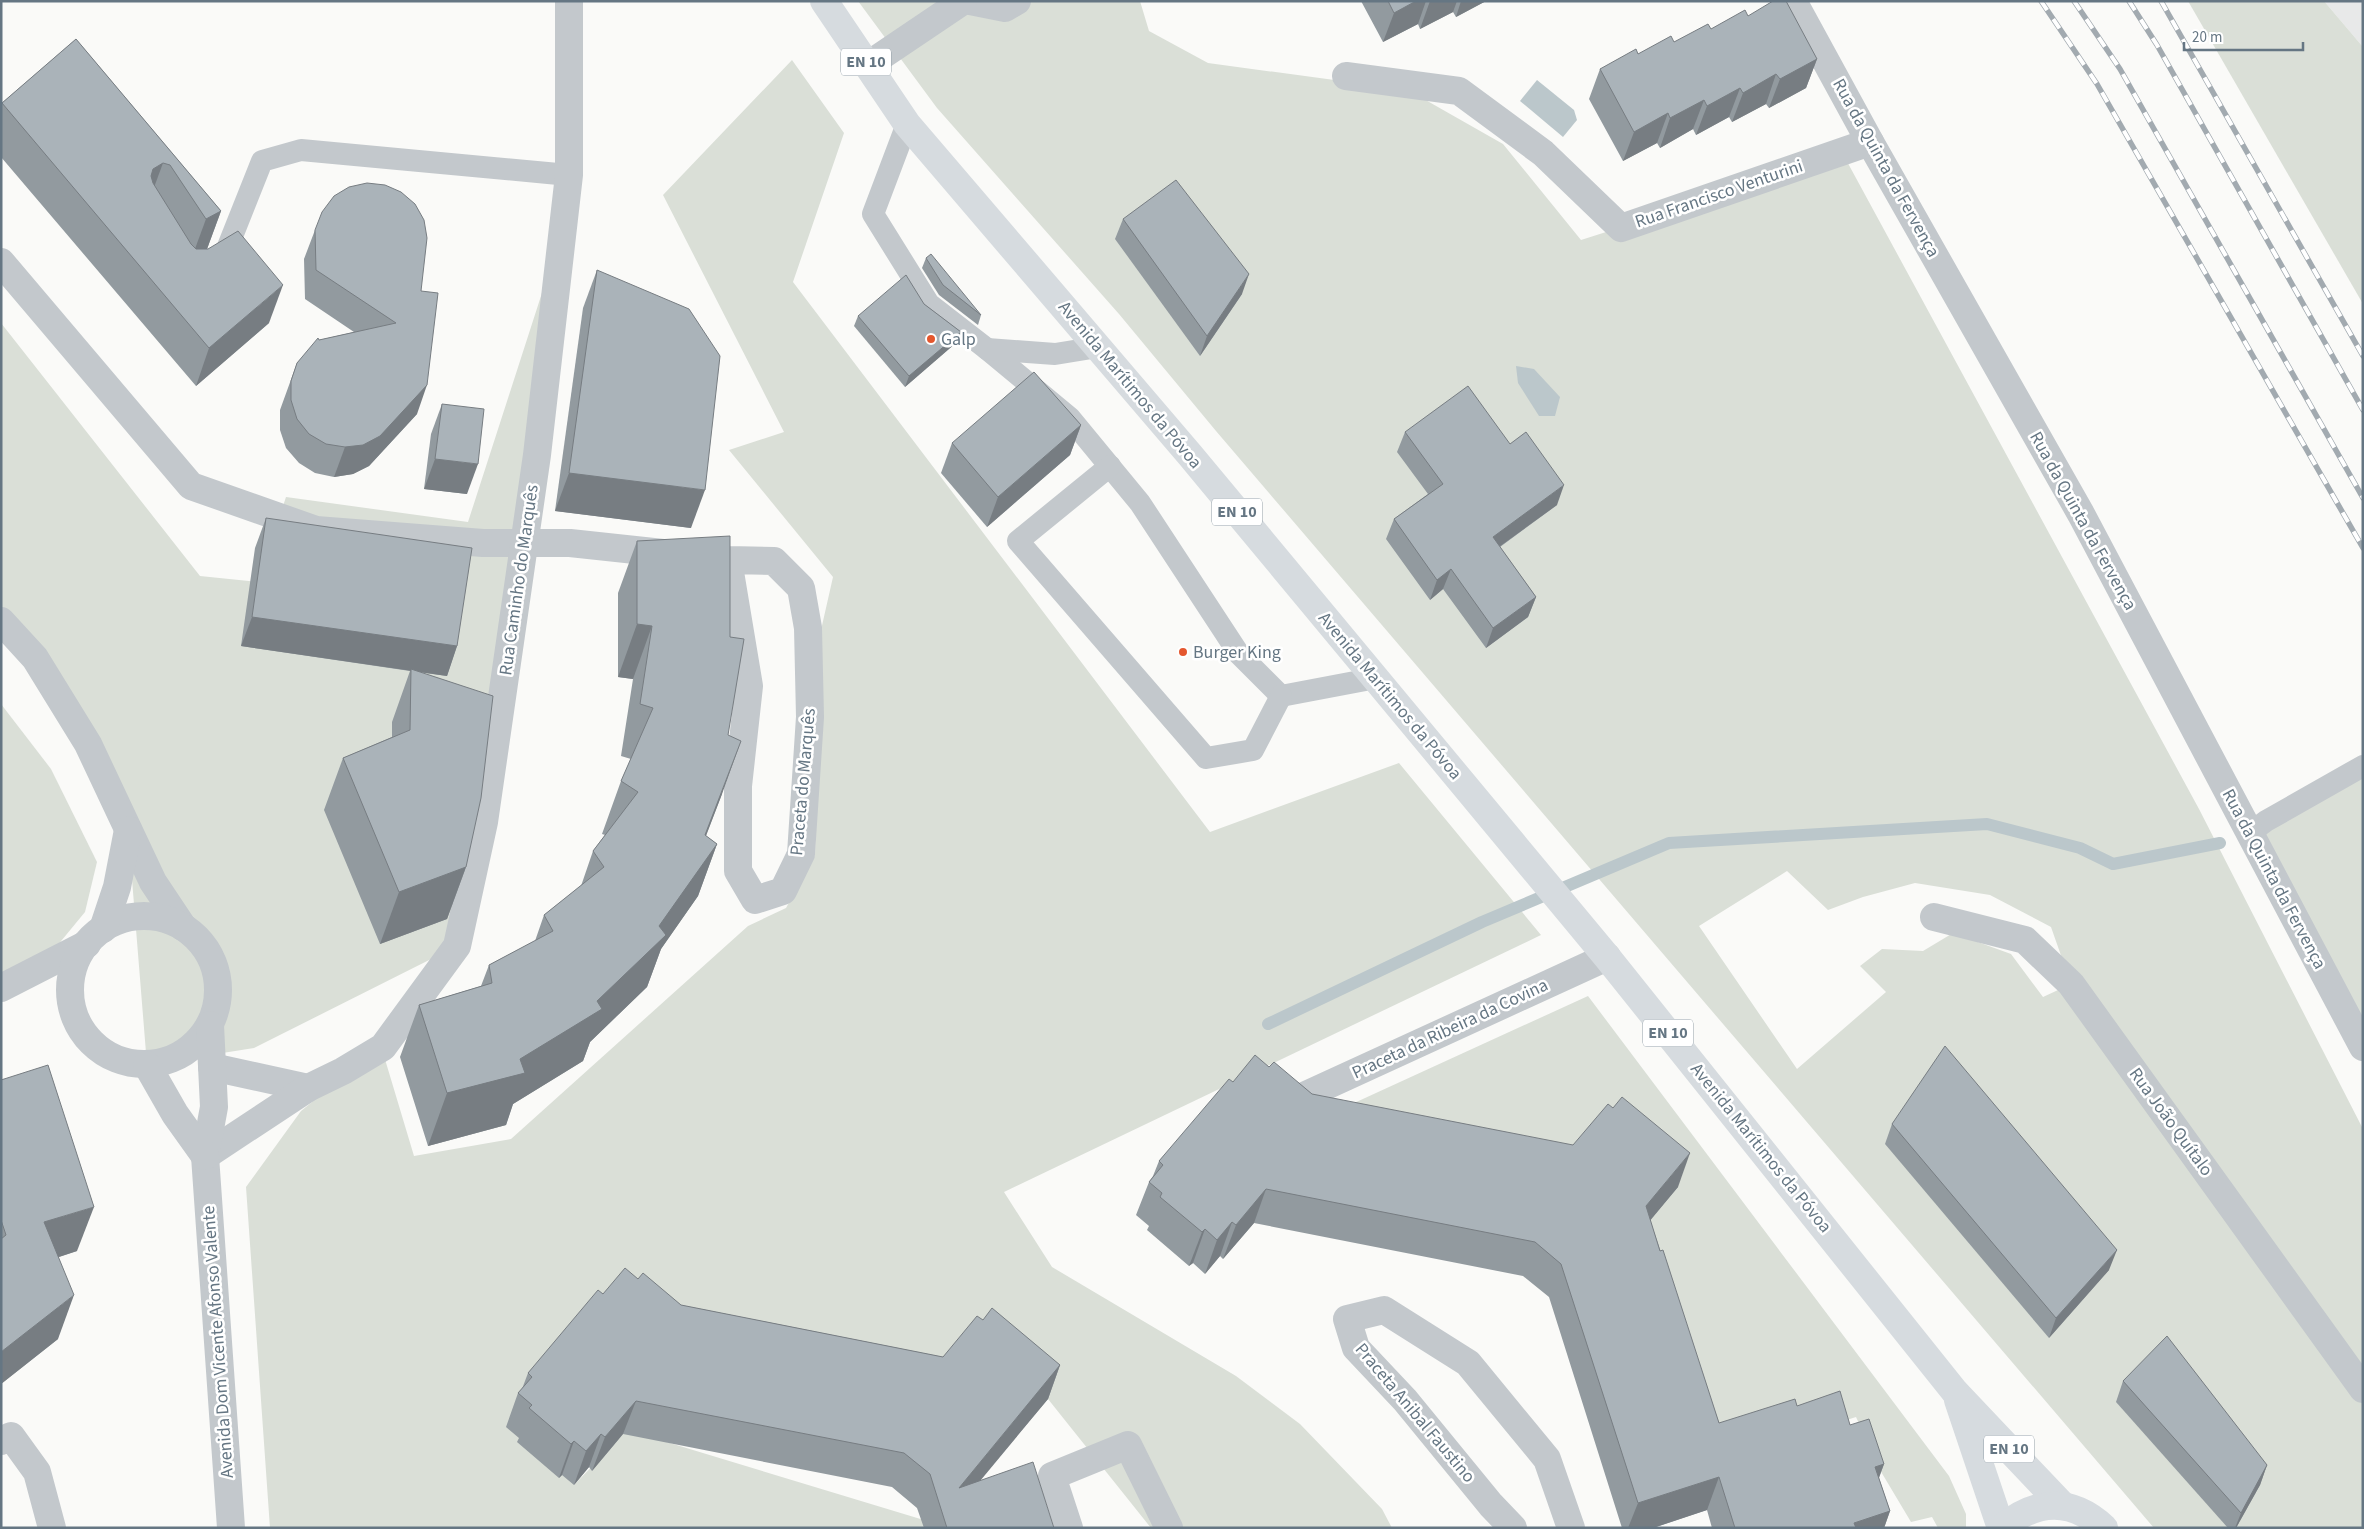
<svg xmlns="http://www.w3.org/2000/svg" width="2364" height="1529" font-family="'Source Sans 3',sans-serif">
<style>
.built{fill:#e8e9e9}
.green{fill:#dadfd7;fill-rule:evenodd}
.water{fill:#bbc7cb}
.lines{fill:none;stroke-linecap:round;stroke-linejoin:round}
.stream{stroke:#bbc7cb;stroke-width:12}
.service{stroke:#c3c8cc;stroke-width:22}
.minor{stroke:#c3c8cc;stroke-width:28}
.tertiary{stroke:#c3c8cc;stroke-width:28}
.primary{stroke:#d6dbdf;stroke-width:28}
.rail-casing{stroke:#a2aab0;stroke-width:5.5}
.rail{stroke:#fff;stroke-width:4;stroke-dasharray:11;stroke-linecap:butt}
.wall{fill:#929a9f}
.shaded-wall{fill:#777d82}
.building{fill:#aab3b9;stroke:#777d82}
.poi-dot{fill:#e4572e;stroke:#fff;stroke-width:2}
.labels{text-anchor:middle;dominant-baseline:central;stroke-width:5;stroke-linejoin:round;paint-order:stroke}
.shield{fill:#fff;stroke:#939fa8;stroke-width:1}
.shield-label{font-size:16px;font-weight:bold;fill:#657683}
.street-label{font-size:18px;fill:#657683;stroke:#fff}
.poi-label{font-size:18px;fill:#657683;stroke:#fff;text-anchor:start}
</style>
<rect width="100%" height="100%" fill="#fafaf8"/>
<!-- built -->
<path class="built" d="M 2324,1 L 2363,1 L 2363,47 Z"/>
<!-- green -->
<g class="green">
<path d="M 858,1 L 1140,1 L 1149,31 L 1208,63 L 1408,90 L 1503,144 L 1581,240 L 1844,156 L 2199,809 L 2363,1129 L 2363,1528 L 2154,1528 L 1216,431 L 1119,314 L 937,108 ZM 1787,871 L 1828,910 L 1863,897 L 1915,883 L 1990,895 L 2051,927 L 2071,984 L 2043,997 L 2011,954 L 1953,933 L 1923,951 L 1882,949 L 1860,966 L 1886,992 L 1797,1069 L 1699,926 Z"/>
<path d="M 2188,1 L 2324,1 L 2363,47 L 2363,304 Z"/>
<path d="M 792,60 L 844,133 L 793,282 L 1210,832 L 1399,763 L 1541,935 L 1004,1192 L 1052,1267 L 1236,1376 L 1300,1424 L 1382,1509 L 1392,1528 L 1151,1528 L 1048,1399 L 931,1391 L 667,1337 L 574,1485 L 627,1430 L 937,1524 L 938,1528 L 270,1528 L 246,1187 L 301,1111 L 381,1046 L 414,1156 L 511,1139 L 748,926 L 786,908 L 815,855 L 821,630 L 833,577 L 729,450 L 784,432 L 663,195 Z"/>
<path d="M 561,234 L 457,946 L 254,1048 L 147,1065 L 128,830 L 1,621 L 1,323 L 200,576 L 258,582 L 286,497 L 468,522 Z"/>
<path d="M 1,704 L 51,769 L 97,862 L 85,912 L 57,946 L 1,977 Z"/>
<path d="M 2363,767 L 2363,1047 L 2250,833 Z"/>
<path d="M 1588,996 L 1949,1476 L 1966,1514 L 1966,1528 L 1938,1528 L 1932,1517 L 1911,1522 L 1880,1470 L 1856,1417 L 1719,1461 L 1561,1179 L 1293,1131 Z"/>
</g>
<!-- water -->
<g class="water">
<path d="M 1537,80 L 1574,110 L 1577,120 L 1563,137 L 1520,101 Z"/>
<path d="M 1516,366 L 1534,369 L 1560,397 L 1555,416 L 1539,416 L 1518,383 Z"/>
</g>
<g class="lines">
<!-- stream -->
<path class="stream" d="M 1268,1024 L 1482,922 L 1669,843 L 1987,824 L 2080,848 L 2113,864 L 2220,843"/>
<!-- service -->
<g class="service">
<path d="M 907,124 L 873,214 L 929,304 L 987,349 L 1070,418 L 1140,503 L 1239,654 L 1281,696 L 1376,678"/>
<path d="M 217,258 L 225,254 L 262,161 L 301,150 L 569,175"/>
<path d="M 987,349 L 1055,354 L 1098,347"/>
<path d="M 1110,466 L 1018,541 L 1206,758 L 1253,750 L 1281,696"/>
<path d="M 2250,833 L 2266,821 L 2363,766"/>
</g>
<!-- minor -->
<g class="minor">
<path d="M 970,1 L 1005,8 L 1017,1"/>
<path d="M 1793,1 L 1870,142 L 2081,514 L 2363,1047"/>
<path d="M 868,65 L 963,1"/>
<path d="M 1346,76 L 1459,91 L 1543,153 L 1621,228 L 1870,142"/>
<path d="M 1,262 L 191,486 L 316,530 L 483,543 L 570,543 L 728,560 L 749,686 L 738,786 L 738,871 L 755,900 L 783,891 L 801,854 L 810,717 L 808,628 L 801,588 L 774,561 L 728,560"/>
<path d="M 1934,917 L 2025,940 L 2071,984 L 2363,1389"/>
<path d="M 1,988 L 87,944"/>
<path d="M 212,1067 L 308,1088"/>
<path d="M 1293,1101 L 1607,957"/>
<path d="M 205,1156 L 308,1088 L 343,1071 L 383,1047 L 457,946 L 484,822 L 537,455 L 569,175 L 569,1"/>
<path d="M 1,1441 L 11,1436 L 37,1472 L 52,1528"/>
<path d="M 1069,1528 L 1052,1476 L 1128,1445 L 1169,1528"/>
<path d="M 1513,1528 L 1491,1505 L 1405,1400 L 1356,1348 L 1347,1319 L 1384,1310 L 1468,1363 L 1547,1459 L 1571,1528"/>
</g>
<!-- tertiary -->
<g class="tertiary">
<path d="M 1,621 L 35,658 L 88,744 L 153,882 L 183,927"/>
<circle cx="144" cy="990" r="74"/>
<path d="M 103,929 L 117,887 L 128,830"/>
<path d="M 210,1025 L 214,1107 L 205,1156 L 231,1528"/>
<path d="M 147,1065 L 175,1114 L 205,1156"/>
</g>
<!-- primary -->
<g class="primary">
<path d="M 824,1 L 907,124 L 1190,455 L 1607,957 L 1955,1392 L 2063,1506"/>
<path d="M 1958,1400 L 2001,1528"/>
<path d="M 2002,1528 C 2035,1500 2071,1497 2104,1528"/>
</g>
<defs>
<g id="rail">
<path d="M 2041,1 L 2097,84 L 2363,548"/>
<path d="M 2074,1 L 2120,69 L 2363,498"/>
<path d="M 2129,1 L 2157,45 L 2363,410"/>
<path d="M 2161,1 L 2363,356"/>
</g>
</defs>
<!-- rail casing -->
<use href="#rail" class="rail-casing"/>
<!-- rail -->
<use href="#rail" class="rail"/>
</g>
<!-- wall -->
<g class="wall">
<path d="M 1361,1 L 1486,1 L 1456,17 L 1453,12 L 1420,29 L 1418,24 L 1383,42 Z"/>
<path d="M 1748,16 L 1817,59 L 1806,88 L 1769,108 L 1766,104 L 1732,122 L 1729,117 L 1696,135 L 1693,129 L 1660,148 L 1657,143 L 1623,161 L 1589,99 L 1600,69 L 1638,54 L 1674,42 Z"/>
<path d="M 76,39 L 221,211 L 207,249 L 269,323 L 196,386 L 1,157 L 2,103 Z"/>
<path d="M 1123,219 L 1242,294 L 1200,356 L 1115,239 Z"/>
<path d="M 315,230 L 421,291 L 417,414 L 369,466 L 353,474 L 334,477 L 315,473 L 299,463 L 286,448 L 280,430 L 280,410 L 297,363 L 319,340 L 354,332 L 305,299 L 304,259 Z"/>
<path d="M 926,258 L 981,315 L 978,325 L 939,295 L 922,268 Z"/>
<path d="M 597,270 L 691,528 L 555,511 L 583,308 Z"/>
<path d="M 924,304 L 961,332 L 957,342 L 905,387 L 854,326 L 858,316 Z"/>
<path d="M 442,404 L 467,494 L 424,489 L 431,434 Z"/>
<path d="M 1081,425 L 1070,455 L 987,527 L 941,473 L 952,443 Z"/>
<path d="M 1405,432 L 1510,444 L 1557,505 L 1500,547 L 1536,597 L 1528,617 L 1486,648 L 1443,589 L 1430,600 L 1386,539 L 1394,519 L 1428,494 L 1397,452 Z"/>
<path d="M 266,518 L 457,646 L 447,676 L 418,672 L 466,867 L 447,919 L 380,944 L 324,810 L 343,758 L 392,737 L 392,722 L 410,671 L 241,646 L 255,548 Z"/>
<path d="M 637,541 L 728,735 L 722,794 L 706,836 L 717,844 L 698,896 L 661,949 L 647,987 L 590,1042 L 583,1061 L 513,1104 L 506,1125 L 428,1146 L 400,1057 L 419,1005 L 481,986 L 489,965 L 535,941 L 544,915 L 581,886 L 593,851 L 605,835 L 602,834 L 621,781 L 631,759 L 621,756 L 633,679 L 618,677 L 618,593 Z"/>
<path d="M 1269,1067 L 1312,1094 L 1678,1187 L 1650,1220 L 1719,1423 L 1797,1406 L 1850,1425 L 1884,1464 L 1879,1478 L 1890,1511 L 1884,1528 L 1712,1528 L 1707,1510 L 1653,1528 L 1622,1528 L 1549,1297 L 1523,1276 L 1254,1223 L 1223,1259 L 1220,1256 L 1205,1274 L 1193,1263 L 1189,1266 L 1147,1230 L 1149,1226 L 1136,1215 L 1149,1182 L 1153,1176 L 1159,1161 L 1233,1082 Z"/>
<path d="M 1,1080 L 77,1251 L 59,1257 L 58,1339 L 1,1384 Z"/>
<path d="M 1892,1124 L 2109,1270 L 2049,1338 L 1885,1144 Z"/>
<path d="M 638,1279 L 681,1305 L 943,1357 L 983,1320 L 1060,1365 L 1048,1399 L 980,1480 L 1054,1528 L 924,1528 L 917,1508 L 892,1487 L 623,1434 L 592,1471 L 589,1467 L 574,1485 L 562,1475 L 559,1478 L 517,1442 L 519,1438 L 506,1427 L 518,1393 L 522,1389 L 528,1373 L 603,1294 Z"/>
<path d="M 2123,1381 L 2267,1465 L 2260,1485 L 2236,1528 L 2228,1528 L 2116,1402 Z"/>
</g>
<!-- shaded-wall -->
<g class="shaded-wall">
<path d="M 1416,1 L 1426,1 L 1418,24 L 1383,42 L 1394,13 Z"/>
<path d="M 1430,1 L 1457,1 L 1453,12 L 1420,29 Z"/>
<path d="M 1461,1 L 1486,1 L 1456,17 Z"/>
<path d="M 1817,59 L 1806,88 L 1769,108 L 1780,79 Z"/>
<path d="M 1776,74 L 1766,104 L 1732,122 L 1743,93 Z"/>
<path d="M 1740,88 L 1729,117 L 1696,135 L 1707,106 Z"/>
<path d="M 1704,100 L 1693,129 L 1660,148 L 1670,118 Z"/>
<path d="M 1668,113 L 1657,143 L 1623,161 L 1634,132 Z"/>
<path d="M 163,163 L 149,201 L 139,207 L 153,169 Z"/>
<path d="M 221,211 L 207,249 L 192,257 L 206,219 Z"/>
<path d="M 1249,274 L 1242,294 L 1200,356 L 1207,336 Z"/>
<path d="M 283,285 L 269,323 L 196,386 L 209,348 Z"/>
<path d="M 961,332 L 957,342 L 905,387 L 909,376 Z"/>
<path d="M 427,385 L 417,414 L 369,466 L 353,474 L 334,477 L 345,447 Z"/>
<path d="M 1081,425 L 1070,455 L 987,527 L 998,497 Z"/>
<path d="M 435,459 L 478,464 L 467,494 L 424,489 Z"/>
<path d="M 569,473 L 705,490 L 691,528 L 555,511 Z"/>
<path d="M 1564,485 L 1557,505 L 1485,557 L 1493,537 Z"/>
<path d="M 1451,569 L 1443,589 L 1430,600 L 1437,580 Z"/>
<path d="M 1536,597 L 1528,617 L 1486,648 L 1493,628 Z"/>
<path d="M 252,617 L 457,646 L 447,676 L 241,646 Z"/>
<path d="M 637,624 L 652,626 L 633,679 L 618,677 Z"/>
<path d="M 741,741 L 722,794 L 686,887 L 717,844 L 698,896 L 661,949 L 647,987 L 590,1042 L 583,1061 L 513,1104 L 506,1125 L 428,1146 L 447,1093 L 520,1059 L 597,1001 L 659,926 L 705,835 Z"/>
<path d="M 466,867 L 447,919 L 380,944 L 399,892 Z"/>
<path d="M 1690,1153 L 1678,1187 L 1634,1240 L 1646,1206 Z"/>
<path d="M 1266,1189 L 1254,1223 L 1223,1259 L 1236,1225 Z"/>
<path d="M 94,1207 L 77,1251 L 28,1267 L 44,1222 Z"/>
<path d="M 1232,1222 L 1220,1256 L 1205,1274 L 1217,1240 Z"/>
<path d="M 1205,1229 L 1193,1263 L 1189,1266 L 1202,1232 Z"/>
<path d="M 2117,1250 L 2109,1270 L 2049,1338 L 2056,1318 Z"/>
<path d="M 74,1295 L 58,1339 L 1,1384 L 1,1352 Z"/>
<path d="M 1060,1365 L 1048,1399 L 946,1522 L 959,1488 Z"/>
<path d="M 636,1401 L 623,1434 L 592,1471 L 605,1437 Z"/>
<path d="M 601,1434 L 589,1467 L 574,1485 L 586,1451 Z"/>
<path d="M 574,1441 L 562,1475 L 559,1478 L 571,1444 Z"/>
<path d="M 1884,1464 L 1871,1498 L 1875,1467 Z"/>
<path d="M 2267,1465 L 2260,1485 L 2236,1528 L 2235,1528 L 2241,1513 Z"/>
<path d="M 1719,1477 L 1707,1510 L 1653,1528 L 1628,1528 L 1638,1503 Z"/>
<path d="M 1890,1511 L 1884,1528 L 1852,1528 L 1854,1523 Z"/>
</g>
<!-- building -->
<g class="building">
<path d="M 1388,1 L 1416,1 L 1394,13 Z"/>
<path d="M 1773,1 L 1786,1 L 1817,59 L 1780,79 L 1776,74 L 1743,93 L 1740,88 L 1707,106 L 1704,100 L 1670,118 L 1668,113 L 1634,132 L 1600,69 L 1636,49 L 1638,54 L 1671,36 L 1674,42 L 1708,24 L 1711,29 L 1745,10 L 1748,16 Z"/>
<path d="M 76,39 L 221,211 L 206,219 L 170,165 L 163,163 L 153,169 L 151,176 L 153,183 L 191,244 L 196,249 L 208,249 L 238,231 L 283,285 L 209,348 L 2,103 Z"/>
<path d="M 1176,180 L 1249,274 L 1207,336 L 1123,219 Z"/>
<path d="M 367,183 L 385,185 L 401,192 L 415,204 L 424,220 L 427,238 L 421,291 L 438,293 L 427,385 L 380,436 L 363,445 L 345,447 L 326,444 L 309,434 L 297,419 L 291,400 L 291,381 L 297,363 L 318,338 L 319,340 L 396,323 L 316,270 L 315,230 L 322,212 L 334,196 L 349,187 Z"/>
<path d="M 931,254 L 981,315 L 943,285 L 926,258 Z"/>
<path d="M 597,270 L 689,309 L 720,356 L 705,490 L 569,473 Z"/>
<path d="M 906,275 L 924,304 L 961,332 L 909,376 L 858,316 Z"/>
<path d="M 1034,372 L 1081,425 L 998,497 L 952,443 Z"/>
<path d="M 1468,386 L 1510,444 L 1526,432 L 1564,485 L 1493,537 L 1536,597 L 1493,628 L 1451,569 L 1437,580 L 1394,519 L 1443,484 L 1405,432 Z"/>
<path d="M 442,404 L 484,409 L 478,464 L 435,459 Z"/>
<path d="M 266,518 L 472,548 L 457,646 L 252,617 Z"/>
<path d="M 730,536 L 730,637 L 744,639 L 728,735 L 741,741 L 705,835 L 717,844 L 659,926 L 666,935 L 597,1001 L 602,1009 L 520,1059 L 525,1073 L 447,1093 L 419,1005 L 492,983 L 489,965 L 553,931 L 544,915 L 604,867 L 593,851 L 638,792 L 621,781 L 653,708 L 640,704 L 652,626 L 637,624 L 637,541 Z"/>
<path d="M 411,669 L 493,696 L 481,798 L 466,867 L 399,892 L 343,758 L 410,730 Z"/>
<path d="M 1945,1046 L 2117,1250 L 2056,1318 L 1892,1124 Z"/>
<path d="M 1255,1055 L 1269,1067 L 1274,1062 L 1312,1094 L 1573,1145 L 1608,1104 L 1613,1108 L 1622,1097 L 1690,1153 L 1646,1206 L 1660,1251 L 1663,1250 L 1719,1423 L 1795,1399 L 1797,1406 L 1840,1391 L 1850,1425 L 1869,1419 L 1884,1464 L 1875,1467 L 1890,1511 L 1854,1523 L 1856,1528 L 1735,1528 L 1719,1477 L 1638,1503 L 1561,1264 L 1535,1242 L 1266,1189 L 1236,1225 L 1232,1222 L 1217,1240 L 1205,1229 L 1202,1232 L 1160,1197 L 1162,1193 L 1149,1182 L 1163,1165 L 1159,1161 L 1229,1079 L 1233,1082 Z"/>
<path d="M 48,1065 L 94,1207 L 44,1222 L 74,1295 L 1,1352 L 1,1239 L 6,1235 L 1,1220 L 1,1080 Z"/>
<path d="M 625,1268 L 638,1279 L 643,1273 L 681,1305 L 943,1357 L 977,1316 L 983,1320 L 992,1308 L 1060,1365 L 959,1488 L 1033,1462 L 1054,1528 L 947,1528 L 930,1474 L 904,1453 L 636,1401 L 605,1437 L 601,1434 L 586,1451 L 574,1441 L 571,1444 L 529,1408 L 532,1405 L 518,1393 L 532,1377 L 528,1373 L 598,1290 L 603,1294 Z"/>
<path d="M 2167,1336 L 2267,1465 L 2241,1513 L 2123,1381 Z"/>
</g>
<!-- markers -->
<g class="poi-dot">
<circle cx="931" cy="339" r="5"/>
<circle cx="1183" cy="652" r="5"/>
</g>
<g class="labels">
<!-- shield labels -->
<g class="shield">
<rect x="841" y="48.5" width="50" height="27" rx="4"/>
<rect x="1212" y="498.5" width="50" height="27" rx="4"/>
<rect x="1643" y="1019.5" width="50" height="27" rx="4"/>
<rect x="1984" y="1435.5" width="50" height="27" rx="4"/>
</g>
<g class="shield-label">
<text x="866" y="62">EN 10</text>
<text x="1237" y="512">EN 10</text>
<text x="1668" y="1033">EN 10</text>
<text x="2009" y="1449">EN 10</text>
</g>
<!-- street labels -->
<g class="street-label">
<text transform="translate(1886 168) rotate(61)">Rua da Quinta da Fervença</text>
<text transform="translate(1719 194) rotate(-19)">Rua Francisco Venturini</text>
<text transform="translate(1130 385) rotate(50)">Avenida Marítimos da Póvoa</text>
<text transform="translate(2083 521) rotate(61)">Rua da Quinta da Fervença</text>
<text transform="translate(519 580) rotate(-82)">Rua Caminho do Marquês</text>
<text transform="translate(1390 696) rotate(50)">Avenida Marítimos da Póvoa</text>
<text transform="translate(803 782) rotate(-85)">Praceta do Marquês</text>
<text transform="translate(2274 879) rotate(62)">Rua da Quinta da Fervença</text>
<text transform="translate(1450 1029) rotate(-25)">Praceta da Ribeira da Covina</text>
<text transform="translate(2171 1122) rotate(54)">Rua João Quítalo</text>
<text transform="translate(1761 1148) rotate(51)">Avenida Marítimos da Póvoa</text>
<text transform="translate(218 1342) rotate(-94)">Avenida Dom Vicente Afonso Valente</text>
<text transform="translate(1415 1413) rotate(50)">Praceta Anibal Faustino</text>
</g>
<!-- poi labels -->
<g class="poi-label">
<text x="941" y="339">Galp</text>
<text x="1193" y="652">Burger King</text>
</g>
</g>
<!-- border -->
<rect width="2364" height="1529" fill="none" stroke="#657683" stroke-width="5"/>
<!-- scale -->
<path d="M2184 42v8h119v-8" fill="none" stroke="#657683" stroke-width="2.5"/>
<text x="2192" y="42" font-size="15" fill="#657683" stroke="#ffffff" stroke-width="4" paint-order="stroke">20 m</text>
</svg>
